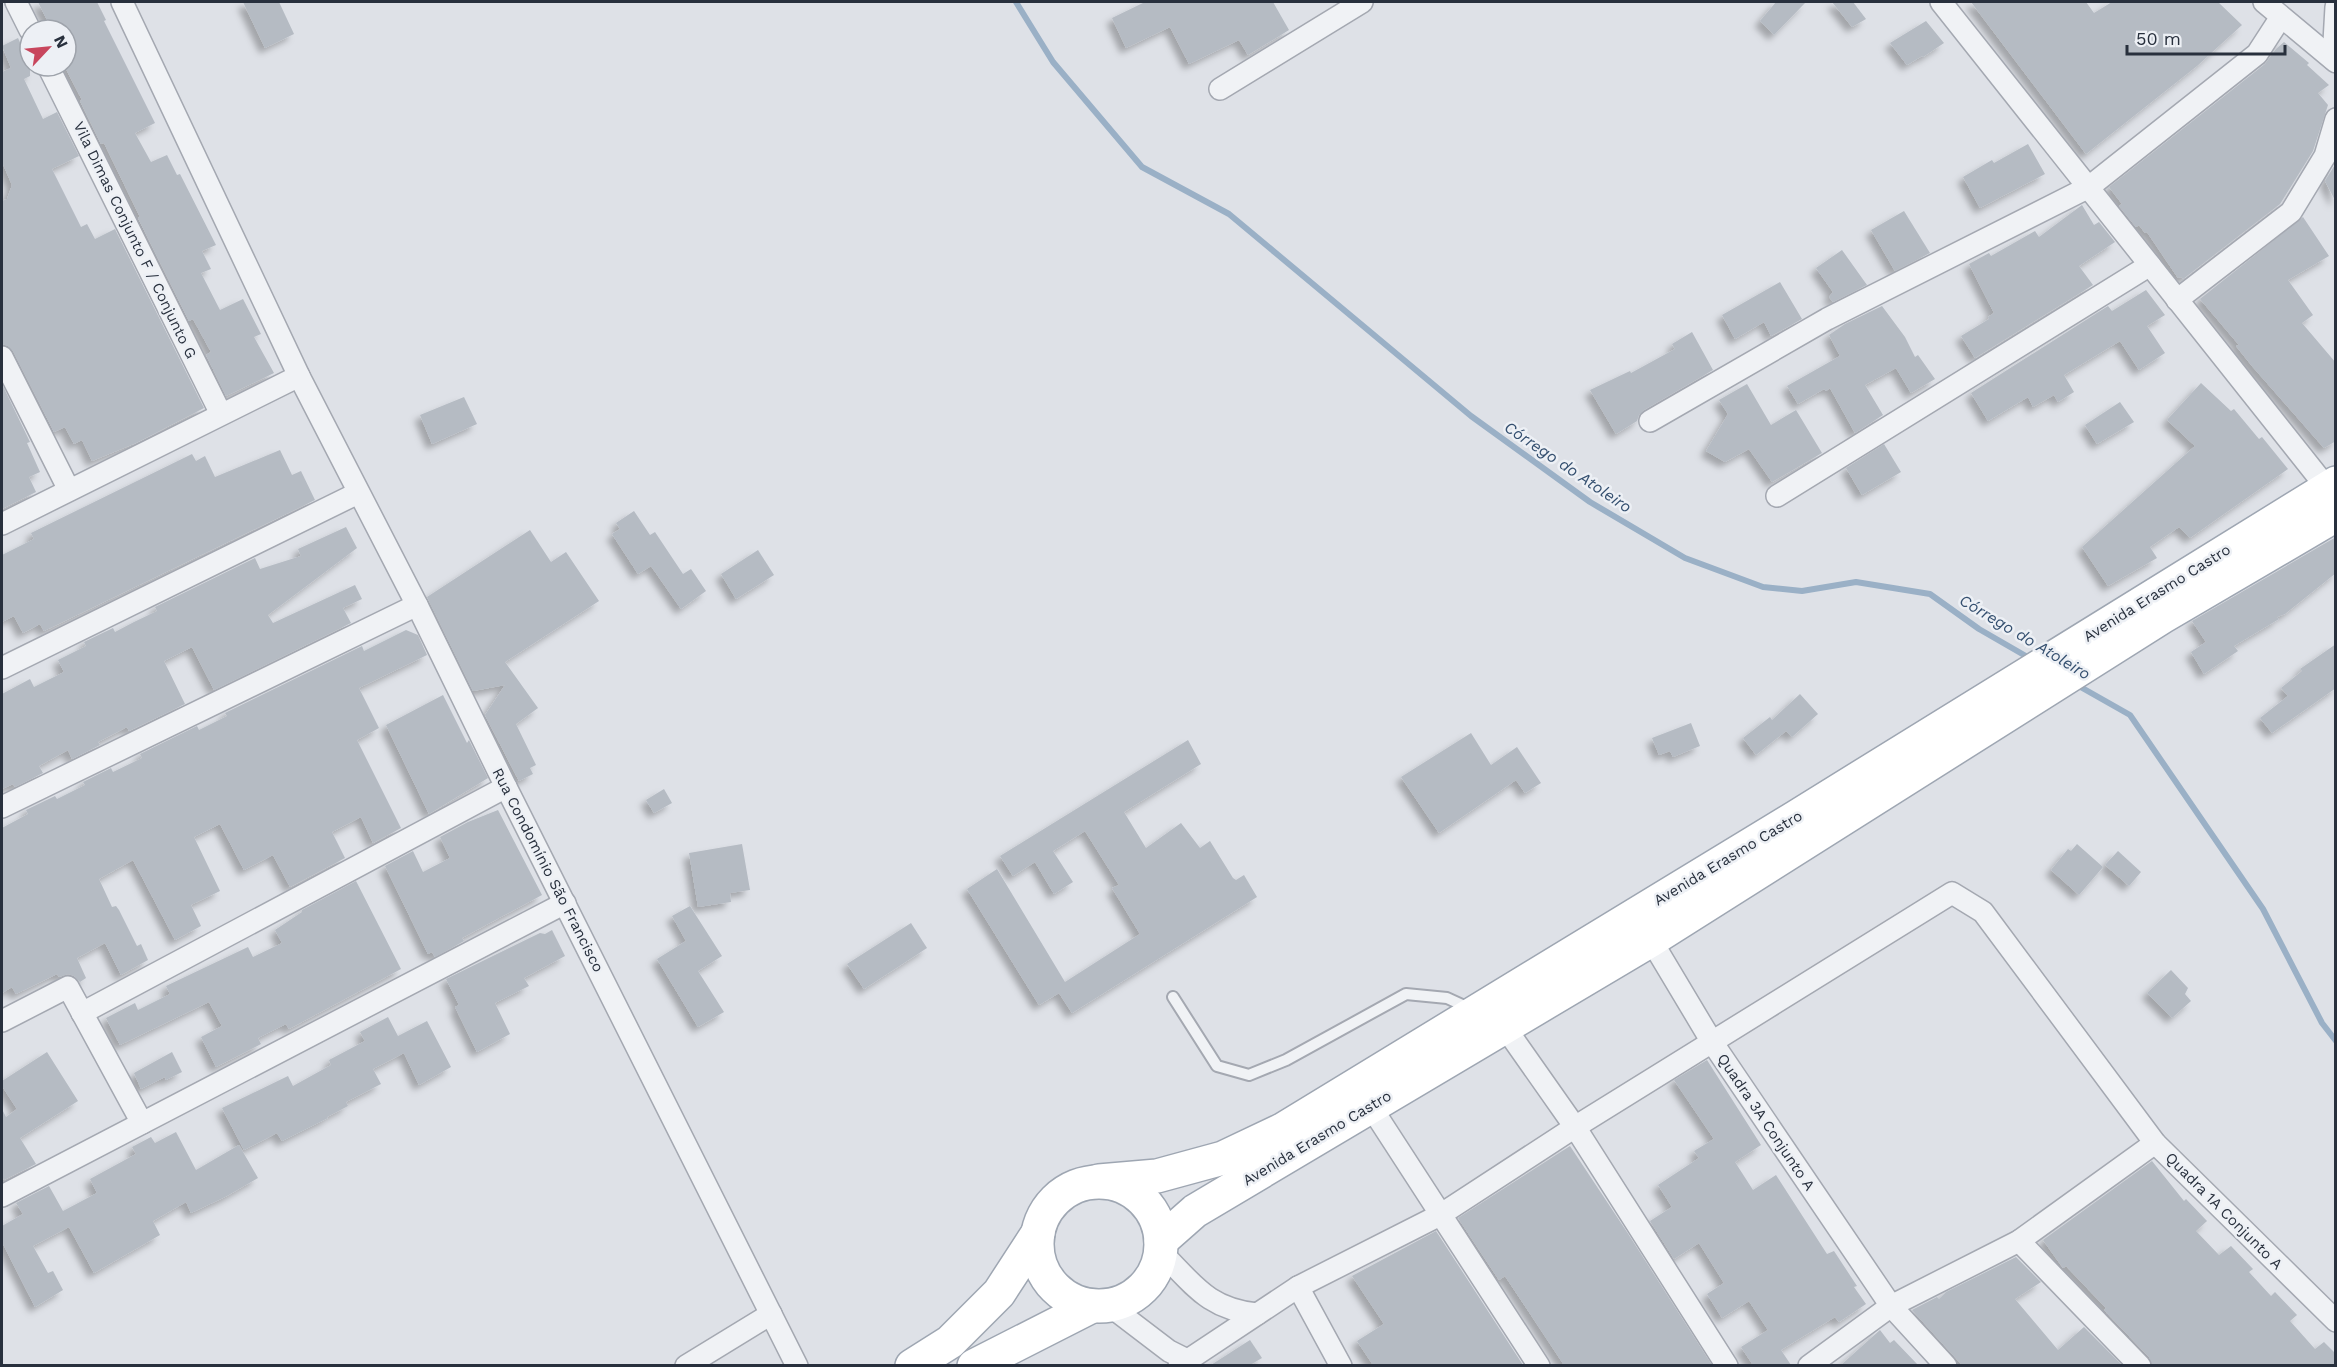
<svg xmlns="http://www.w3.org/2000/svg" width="2337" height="1367" font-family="'Work Sans',sans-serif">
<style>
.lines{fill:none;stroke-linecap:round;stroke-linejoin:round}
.stream{stroke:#9ab0c6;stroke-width:6}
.building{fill:#b5bbc3;filter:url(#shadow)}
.lane-casing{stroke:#a4a8b1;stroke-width:14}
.street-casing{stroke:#a4a8b1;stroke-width:24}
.primary-casing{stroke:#9ea6b2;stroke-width:36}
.lane{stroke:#f0f2f5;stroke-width:10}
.street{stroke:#f0f2f5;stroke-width:21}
.primary{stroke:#fff;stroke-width:33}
.labels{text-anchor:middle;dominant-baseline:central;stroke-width:5;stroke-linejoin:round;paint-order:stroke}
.street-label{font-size:15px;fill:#28303d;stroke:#edf0f5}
.water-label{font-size:16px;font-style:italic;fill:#344f6f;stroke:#edf0f5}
</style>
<defs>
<filter id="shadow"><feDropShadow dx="-5.5" dy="5.5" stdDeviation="3" flood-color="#0004"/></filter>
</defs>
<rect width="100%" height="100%" fill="#dee1e7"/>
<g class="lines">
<!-- stream -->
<g class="stream">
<path d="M 1016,2 L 1053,62 L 1142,167 L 1229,214 L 1471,416 L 1590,502 L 1685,558 L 1763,587 L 1802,591 L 1856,582 L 1930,594 L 1979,629 L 2031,659"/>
<path d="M 2077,685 L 2130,715 L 2263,909 L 2322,1023 L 2336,1041"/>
</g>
</g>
<!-- building -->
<g class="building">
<path d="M 38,2 L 97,2 L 106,20 L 104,21 L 155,123 L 135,133 L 151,162 L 167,155 L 177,175 L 180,174 L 216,245 L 202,251 L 211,269 L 201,273 L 220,310 L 243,299 L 261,334 L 254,337 L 274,373 L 226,396 L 206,355 L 211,352 L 193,319 L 189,321 L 138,218 L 140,217 L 104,143 L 101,144 L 80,101 L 82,100 L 66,69 L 66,30 L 52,30 Z"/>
<path d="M 243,2 L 279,2 L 294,34 L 265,48 Z"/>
<path d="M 1145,2 L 1273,2 L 1289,30 L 1248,55 L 1239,40 L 1189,64 L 1170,27 L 1126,48 L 1112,18 Z"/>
<path d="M 1776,2 L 1806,2 L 1774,35 L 1760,21 Z"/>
<path d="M 1832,2 L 1853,2 L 1866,19 L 1852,27 Z"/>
<path d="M 1971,2 L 2086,2 L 2094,13 L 2112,2 L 2218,2 L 2242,25 L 2197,66 L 2086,154 Z"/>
<path d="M 1926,21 L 1944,43 L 1923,57 L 1922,56 L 1907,65 L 1890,43 Z"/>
<path d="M 18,38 L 30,64 L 30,76 L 24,79 L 43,119 L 57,112 L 79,156 L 52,169 L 81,227 L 87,224 L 95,239 L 115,229 L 204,408 L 136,443 L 92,461 L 82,440 L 74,444 L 65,427 L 54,432 L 13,351 L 8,346 L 2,344 L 2,201 L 7,199 L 12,185 L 2,162 L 2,72 L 11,68 L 2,46 Z"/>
<path d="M 2284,42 L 2309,63 L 2307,65 L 2329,85 L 2318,93 L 2328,105 L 2313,151 L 2280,204 L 2183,279 L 2181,277 L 2178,278 L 2147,232 L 2145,233 L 2139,225 L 2136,227 L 2119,206 L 2122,204 L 2109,187 L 2265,64 L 2276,49 Z"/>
<path d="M 2028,144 L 2045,174 L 1980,208 L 1963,177 L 1992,160 L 1994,163 Z"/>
<path d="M 2336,163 L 2336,202 L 2325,181 Z"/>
<path d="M 2082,205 L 2094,225 L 2099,222 L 2115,242 L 2079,266 L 2093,285 L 1975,358 L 1961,336 L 1989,319 L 1988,317 L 1994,313 L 1969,264 L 1989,253 L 1991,256 L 2035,231 L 2039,237 Z"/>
<path d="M 1904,211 L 1930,253 L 1895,271 L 1871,230 Z"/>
<path d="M 2303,217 L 2329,256 L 2288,280 L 2313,315 L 2302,323 L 2336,363 L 2336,441 L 2324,448 L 2252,366 L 2236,346 L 2239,345 L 2200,299 Z"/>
<path d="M 1842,250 L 1867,285 L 1833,302 L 1829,297 L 1833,292 L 1816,268 Z"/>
<path d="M 1780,282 L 1802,319 L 1771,336 L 1764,322 L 1735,339 L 1722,315 Z"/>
<path d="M 2146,290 L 2165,315 L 2147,326 L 2165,353 L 2139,370 L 2120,341 L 2064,375 L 2074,392 L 2058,402 L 2054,395 L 2033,407 L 2028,397 L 1988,421 L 1971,393 L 2108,306 L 2112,311 Z"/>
<path d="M 1882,306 L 1905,337 L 1915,357 L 1918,355 L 1935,379 L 1911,393 L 1896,368 L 1865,385 L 1883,415 L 1855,433 L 1830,388 L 1826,391 L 1824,389 L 1798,404 L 1787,386 L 1840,356 L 1829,335 L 1845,324 Z"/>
<path d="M 1692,332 L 1713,370 L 1644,410 L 1639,415 L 1637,421 L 1616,434 L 1590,390 L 1630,371 L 1631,373 L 1675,349 L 1672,344 Z"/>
<path d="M 2201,383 L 2231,411 L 2234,409 L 2259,439 L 2262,437 L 2288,469 L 2190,538 L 2179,527 L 2150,547 L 2157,558 L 2108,586 L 2082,547 L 2195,446 L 2167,420 Z"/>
<path d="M 2,384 L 30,442 L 27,443 L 40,472 L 29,477 L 36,492 L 2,509 Z"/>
<path d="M 1747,384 L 1771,425 L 1796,410 L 1822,453 L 1772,482 L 1749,449 L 1725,462 L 1706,451 L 1728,414 L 1719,400 Z"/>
<path d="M 464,397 L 477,424 L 432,444 L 420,415 Z"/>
<path d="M 2120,402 L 2134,422 L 2097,444 L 2085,425 Z"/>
<path d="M 1884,444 L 1901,472 L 1862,495 L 1846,468 Z"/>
<path d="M 280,450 L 292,475 L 301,471 L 315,500 L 44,631 L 40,624 L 23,633 L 14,616 L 2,622 L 2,555 L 34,539 L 31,533 L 192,454 L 196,461 L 205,456 L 215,477 Z"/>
<path d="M 634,511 L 650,535 L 655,532 L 683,574 L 691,569 L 706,591 L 681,609 L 651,566 L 638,574 L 612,534 L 620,529 L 616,523 Z"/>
<path d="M 346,527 L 357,548 L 268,615 L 273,623 L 355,585 L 362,599 L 343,608 L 351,623 L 214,690 L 192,647 L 164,661 L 185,704 L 129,731 L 127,727 L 98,742 L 100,745 L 72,759 L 68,750 L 39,766 L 43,773 L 15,787 L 13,784 L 2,789 L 2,694 L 30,679 L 34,687 L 64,672 L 58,660 L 86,646 L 84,642 L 113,628 L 115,632 L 134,622 L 157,611 L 155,607 L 255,558 L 260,569 L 301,556 L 298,549 Z"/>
<path d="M 530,530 L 551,562 L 566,552 L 599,601 L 505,662 L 538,708 L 516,724 L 536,765 L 530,768 L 533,774 L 519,781 L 485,715 L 505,685 L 473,691 L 427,597 Z"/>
<path d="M 2336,537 L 2336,573 L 2285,614 L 2277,617 L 2279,619 L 2234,646 L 2238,651 L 2204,674 L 2191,652 L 2206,642 L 2192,621 Z"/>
<path d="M 758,550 L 774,575 L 736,599 L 721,574 Z"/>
<path d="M 406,630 L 418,635 L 427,655 L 359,688 L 379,728 L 357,740 L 401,828 L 373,843 L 361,817 L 332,832 L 345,858 L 290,887 L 273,855 L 244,870 L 220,824 L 194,837 L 220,891 L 191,905 L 201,926 L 175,940 L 133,860 L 99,879 L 112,907 L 116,906 L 119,910 L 137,946 L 141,944 L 148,960 L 121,975 L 105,943 L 77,958 L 86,978 L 80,982 L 74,976 L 68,974 L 59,977 L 57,974 L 16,994 L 12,987 L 2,993 L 2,828 L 28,814 L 26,810 L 55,796 L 57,799 L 85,785 L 83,782 L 111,768 L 113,772 L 142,758 L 140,754 L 197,726 L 199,730 L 227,716 L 225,713 L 362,646 L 364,651 Z"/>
<path d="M 2336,644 L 2336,688 L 2272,733 L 2260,718 L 2288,696 L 2281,688 L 2302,671 L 2300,669 Z"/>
<path d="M 1800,694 L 1818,714 L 1792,737 L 1786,731 L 1756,755 L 1743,738 L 1770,717 L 1772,720 Z"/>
<path d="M 443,695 L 467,743 L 469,740 L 488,778 L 429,814 L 386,725 Z"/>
<path d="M 1691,723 L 1700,746 L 1673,757 L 1670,751 L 1659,755 L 1652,738 Z"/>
<path d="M 1471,733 L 1491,765 L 1517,747 L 1541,783 L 1525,793 L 1516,780 L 1439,833 L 1401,777 Z"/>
<path d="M 1188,740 L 1201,764 L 1124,812 L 1146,848 L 1181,823 L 1200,848 L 1210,841 L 1233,878 L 1236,880 L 1244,875 L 1257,897 L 1072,1013 L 1059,993 L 1039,1005 L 967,889 L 997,869 L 1065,982 L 1140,934 L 1112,888 L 1119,885 L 1085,831 L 1053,851 L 1073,882 L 1054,894 L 1035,862 L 1013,876 L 1000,856 Z"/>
<path d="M 664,789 L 672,803 L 654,813 L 646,800 Z"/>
<path d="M 498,810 L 542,895 L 462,938 L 464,941 L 435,957 L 432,952 L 428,954 L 385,866 L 413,851 L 423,872 L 450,858 L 440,837 L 468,822 Z"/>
<path d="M 742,844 L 750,890 L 730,893 L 731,902 L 698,907 L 689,853 Z"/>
<path d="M 2077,844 L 2103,867 L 2079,895 L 2051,870 L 2068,849 L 2071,851 Z"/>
<path d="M 2118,851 L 2141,872 L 2129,886 L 2105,865 Z"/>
<path d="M 356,881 L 401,969 L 289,1029 L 286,1024 L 258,1038 L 261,1044 L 216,1067 L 201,1037 L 222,1026 L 209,1002 L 120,1045 L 106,1018 L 135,1003 L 138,1010 L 170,994 L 166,986 L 248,947 L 253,957 L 282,943 L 275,930 L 302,912 L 302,910 Z"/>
<path d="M 690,906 L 722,956 L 698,971 L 724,1012 L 698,1027 L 657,959 L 686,941 L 672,916 Z"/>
<path d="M 911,923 L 927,948 L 864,989 L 847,964 Z"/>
<path d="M 552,930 L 565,956 L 524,978 L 529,986 L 495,1003 L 510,1034 L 477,1052 L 455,1007 L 459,1005 L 446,979 L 540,933 L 545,934 Z"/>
<path d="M 2171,970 L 2188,988 L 2185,994 L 2191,1001 L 2172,1018 L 2147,993 Z"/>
<path d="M 388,1017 L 398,1036 L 427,1021 L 451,1067 L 419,1085 L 404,1053 L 373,1069 L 381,1084 L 346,1102 L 348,1106 L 327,1117 L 328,1118 L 282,1141 L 277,1133 L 244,1150 L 222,1108 L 288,1076 L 293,1086 L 331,1065 L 329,1060 L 365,1041 L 360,1032 Z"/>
<path d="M 47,1052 L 78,1101 L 20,1138 L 36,1164 L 4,1180 L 2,1175 L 2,1109 L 6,1117 L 17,1109 L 2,1086 L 2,1081 Z"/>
<path d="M 172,1052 L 182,1072 L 166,1080 L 165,1077 L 141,1089 L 134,1073 Z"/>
<path d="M 1707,1060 L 1761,1145 L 1735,1162 L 1753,1190 L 1776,1175 L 1827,1254 L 1834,1251 L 1857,1286 L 1854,1287 L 1866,1304 L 1839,1322 L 1835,1317 L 1781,1350 L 1791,1365 L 1753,1365 L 1741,1347 L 1768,1330 L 1749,1301 L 1722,1318 L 1707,1294 L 1724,1283 L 1699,1243 L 1674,1259 L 1650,1221 L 1672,1207 L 1658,1185 L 1699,1158 L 1694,1151 L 1714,1139 L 1674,1080 Z"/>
<path d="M 176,1132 L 196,1170 L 239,1145 L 258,1178 L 225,1197 L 191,1213 L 186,1202 L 153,1221 L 160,1235 L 94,1273 L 69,1227 L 33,1246 L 48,1273 L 53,1271 L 63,1290 L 35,1307 L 2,1242 L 2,1226 L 23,1214 L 16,1203 L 49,1186 L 63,1211 L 97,1193 L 90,1179 L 136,1154 L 132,1147 L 151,1137 L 155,1143 Z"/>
<path d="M 1570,1146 L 1627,1232 L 1712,1365 L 1564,1365 L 1505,1276 L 1499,1280 L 1458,1218 Z"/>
<path d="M 2152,1161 L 2184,1201 L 2186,1199 L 2207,1221 L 2196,1231 L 2219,1255 L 2231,1246 L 2253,1269 L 2249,1272 L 2271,1296 L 2275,1292 L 2297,1315 L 2290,1321 L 2315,1349 L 2324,1342 L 2336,1354 L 2336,1365 L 2152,1365 L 2149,1357 L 2104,1310 L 2106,1308 L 2066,1266 L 2063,1268 L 2043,1240 Z"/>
<path d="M 1436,1231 L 1523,1365 L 1373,1365 L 1357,1341 L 1384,1324 L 1352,1276 Z"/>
<path d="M 2016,1257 L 2041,1282 L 2015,1299 L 2058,1350 L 2084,1327 L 2122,1365 L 1962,1365 L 1912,1310 L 1937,1297 L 1939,1299 L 1946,1292 Z"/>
<path d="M 1880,1330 L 1890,1343 L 1894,1340 L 1918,1365 L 1841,1365 Z"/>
<path d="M 1250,1340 L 1262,1358 L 1250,1365 L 1211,1365 Z"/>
</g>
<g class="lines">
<defs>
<path id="lane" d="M 1173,997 L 1217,1066 L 1249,1075 L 1286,1060 L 1406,994 L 1447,998 L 1471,1009"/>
<g id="street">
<path d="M 16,2 L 30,30"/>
<path d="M 122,2 L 299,376 L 417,605 L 506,787 L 797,1366"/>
<path d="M 1941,2 L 2327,488"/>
<path d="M 2264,2 L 2336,62"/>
<path d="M 2333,59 L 2336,7"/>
<path d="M 48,66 L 221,414"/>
<path d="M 1220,89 L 1362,2"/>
<path d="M 2177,300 L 2291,212 L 2325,156 L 2336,119"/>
<path d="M 2,357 L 69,490"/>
<path d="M 1650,421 L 1827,319 L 2089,187 L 2257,54 L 2281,17"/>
<path d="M 1777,496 L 2150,265"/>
<path d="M 2,524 L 299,376"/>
<path d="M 2,668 L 358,493"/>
<path d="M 2,807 L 417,605"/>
<path d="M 1651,940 L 1712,1042 L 1891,1306 L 1946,1366"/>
<path d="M 82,1013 L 506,787"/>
<path d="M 2,1021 L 68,987 L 142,1123"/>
<path d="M 1504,1026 L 1575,1127 L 1727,1366"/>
<path d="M 1371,1107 L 1539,1366"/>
<path d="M 2,1196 L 565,903"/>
<path d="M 2019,1241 L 2140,1366"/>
<path d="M 1161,1252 C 1194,1285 1208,1309 1257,1314"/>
<path d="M 1298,1287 L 1341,1366"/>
<path d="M 1110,1306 L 1169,1351 L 1187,1360 L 1190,1366"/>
<path d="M 686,1366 L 771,1314"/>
<path d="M 1179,1366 L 1298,1287 L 1440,1215 L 1575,1127 L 1952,893 L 1983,912 L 2155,1143 L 2336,1321"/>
<path d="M 1809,1366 L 1891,1306 L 2019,1241 L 2155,1143"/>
</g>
<g id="primary">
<path d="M 1099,1181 L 1157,1176 L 1223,1158 L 1282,1130 L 1796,817 L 2336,483"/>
<circle cx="1099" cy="1244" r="62"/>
<path d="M 1161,1241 L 1195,1211 L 1651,940 L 2162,617 L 2336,515"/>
<path d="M 912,1366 L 950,1342 L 999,1293 L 1038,1233"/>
<path d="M 974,1366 L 1092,1306"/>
</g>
</defs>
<!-- lane casing -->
<use href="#lane" class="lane-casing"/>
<!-- street casing -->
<use href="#street" class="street-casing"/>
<!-- primary casing -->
<use href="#primary" class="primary-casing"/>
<!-- lane -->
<use href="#lane" class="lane"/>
<!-- street -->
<use href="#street" class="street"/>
<!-- primary -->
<use href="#primary" class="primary"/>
</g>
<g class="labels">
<!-- street labels -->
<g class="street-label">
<text transform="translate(135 240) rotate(64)">Vila Dimas Conjunto F / Conjunto G</text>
<text transform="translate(2157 593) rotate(-32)">Avenida Erasmo Castro</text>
<text transform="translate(1728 858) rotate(-31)">Avenida Erasmo Castro</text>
<text transform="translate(548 870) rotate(63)">Rua Condomínio São Francisco</text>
<text transform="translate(1766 1122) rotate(56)">Quadra 3A Conjunto A</text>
<text transform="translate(1317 1138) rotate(-31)">Avenida Erasmo Castro</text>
<text transform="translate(2224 1211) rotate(45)">Quadra 1A Conjunto A</text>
</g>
<!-- water labels -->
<g class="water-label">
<text transform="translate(1568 467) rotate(34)">Córrego do Atoleiro</text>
<text transform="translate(2025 637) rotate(31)">Córrego do Atoleiro</text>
</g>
</g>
<!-- border -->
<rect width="2337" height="1367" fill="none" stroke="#28303d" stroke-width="6"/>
<!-- north arrow -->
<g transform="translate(48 48) rotate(64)"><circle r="28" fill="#edf0f5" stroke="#9ea3ab" stroke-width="1.5"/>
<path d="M0-4.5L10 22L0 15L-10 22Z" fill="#c8465d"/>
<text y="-9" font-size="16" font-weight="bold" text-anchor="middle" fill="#28303d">N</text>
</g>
<!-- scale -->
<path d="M2127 45v9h158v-9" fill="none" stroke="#28303d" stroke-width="3"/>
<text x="2136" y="45" font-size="18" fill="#28303d" stroke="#edf0f5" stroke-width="4.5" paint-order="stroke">50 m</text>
</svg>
